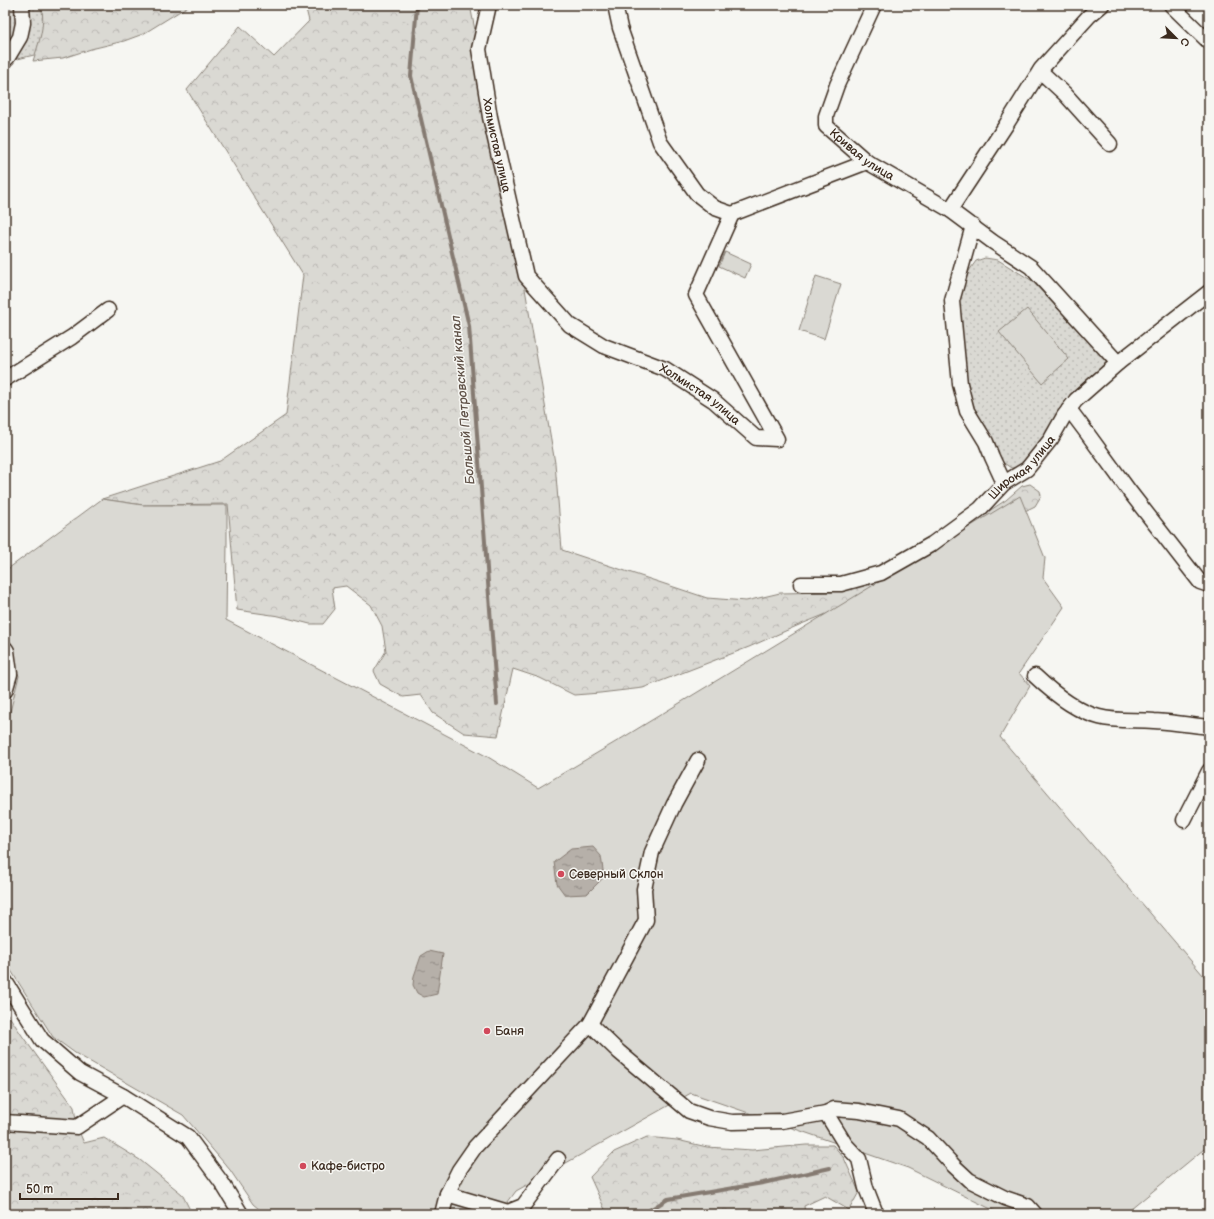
<svg xmlns="http://www.w3.org/2000/svg" width="1214" height="1219" font-family="'Balsamiq Sans',sans-serif">
<style>
.grass{fill:url(#grass-dots);stroke:#8a8278}
.forest{fill:url(#forest-crowns);stroke:#8a8278}
.garden{fill:#dad9d3;stroke:#8a8278}
.water{fill:url(#water-ripples);stroke:#857a71}
.lines{fill:none;stroke-linecap:round;stroke-linejoin:round}
.stream{stroke:#857a71;stroke-width:4}
.minor-casing{stroke:#3b2a1e;stroke-width:17}
.minor{stroke:#f6f6f2;stroke-width:14}
.poi-dot{fill:#d1495b;stroke:#f6f6f2;stroke-width:1.5}
.labels{text-anchor:middle;dominant-baseline:central;stroke-width:3;stroke-linejoin:round;paint-order:stroke}
.street-label{font-size:12px;fill:#3b2a1e;stroke:#f6f6f2}
.poi-label{font-size:12px;fill:#3b2a1e;stroke:#f6f6f2;text-anchor:start}
.water-label{font-size:13px;font-style:italic;fill:#605248;stroke:#f6f6f2}
</style>
<defs>
<pattern id="grass-dots" width="8" height="8" patternUnits="userSpaceOnUse"><rect width="8" height="8" fill="#dad9d3"/><path d="M2 2h.1M6 6h.1" fill="none" stroke="#bcbab5" stroke-width="1.8" stroke-linecap="round"/></pattern>
<pattern id="forest-crowns" width="20" height="18" patternUnits="userSpaceOnUse"><rect width="20" height="18" fill="#dad9d3"/><path d="M2 6a3 3 0 1 1 6 0M12 15a3 3 0 1 1 6 0" fill="none" stroke="#bcbab5"/></pattern>
<pattern id="water-ripples" width="26" height="14" patternUnits="userSpaceOnUse"><rect width="26" height="14" fill="#b6b0a9"/><path d="M2 4q2-2 4 0t4 0M15 11q2-2 4 0t4 0" fill="none" stroke="#958f89"/></pattern>
</defs>
<rect width="100%" height="100%" fill="#f6f6f2"/>
<filter id="ink" filterUnits="userSpaceOnUse"><feTurbulence type="fractalNoise" baseFrequency=".025" numOctaves="2"/><feDisplacementMap in="SourceGraphic" scale="8" xChannelSelector="R" yChannelSelector="G"/><feConvolveMatrix kernelMatrix="1 2 1 2 8 2 1 2 1" color-interpolation-filters="sRGB"/></filter>
<g filter="url(#ink)">
<!-- grass -->
<g class="grass">
<path d="M 5,5 L 177,5 L 113,36 L 5,62 Z"/>
<path d="M 985,258 L 998,260 L 1031,280 L 1106,360 L 1107,365 L 1092,375 L 1075,394 L 1027,463 L 1017,468 L 1011,468 L 1001,461 L 969,409 L 958,300 L 969,271 L 976,261 Z"/>
</g>
<!-- forest -->
<g class="forest">
<path d="M 41,5 L 190,5 L 143,34 L 124,41 L 91,49 L 63,58 L 33,61 C 39,42 46,25 41,5 Z"/>
<path d="M 305,5 L 470,5 L 518,248 L 555,463 L 562,550 L 707,598 L 746,601 L 780,593 L 832,592 L 868,584 L 873,588 L 866,598 L 799,625 L 749,647 L 643,688 L 600,693 L 574,695 L 540,678 L 513,669 L 498,736 L 464,733 L 433,713 L 421,695 L 403,697 L 380,684 L 374,671 L 386,651 L 382,626 L 371,605 L 346,586 L 332,588 L 335,609 L 323,624 L 310,624 L 279,616 L 237,610 L 228,504 L 143,505 L 102,499 L 220,461 L 286,415 L 303,275 L 187,90 L 240,26 L 274,57 L 309,21 Z"/>
<path d="M 1030,484 L 1040,491 L 1041,496 L 1035,506 L 922,562 L 949,537 L 1006,500 L 1022,486 Z"/>
<path d="M 5,1010 L 23,1037 L 74,1107 L 77,1127 L 84,1143 L 104,1138 L 140,1160 L 182,1194 L 192,1214 L 5,1214 Z"/>
<path d="M 647,1137 L 677,1140 L 707,1147 L 752,1150 L 806,1145 L 833,1145 L 844,1158 L 859,1192 L 849,1210 L 825,1196 L 804,1206 L 805,1214 L 607,1214 L 590,1177 L 614,1152 Z"/>
</g>
<!-- garden -->
<g class="garden">
<path d="M 725,252 L 751,264 L 745,278 L 719,266 Z"/>
<path d="M 816,276 L 841,284 L 824,339 L 799,331 Z"/>
<path d="M 1027,309 L 1069,359 L 1042,383 L 999,332 Z"/>
<path d="M 1020,496 L 1045,558 L 1043,578 L 1064,607 L 1019,673 L 1030,686 L 1000,737 L 1209,982 L 1209,1145 L 1125,1214 L 1001,1214 L 908,1168 L 691,1093 L 516,1191 L 499,1214 L 265,1214 L 253,1204 L 230,1170 L 183,1115 L 75,1053 L 53,1037 L 5,961 L 5,718 L 9,716 L 19,676 L 5,640 L 5,571 L 102,499 L 143,505 L 227,505 L 227,542 L 226,620 L 488,757 L 538,788 L 619,740 Z"/>
</g>
<!-- water -->
<g class="water">
<path d="M 593,847 L 601,856 L 604,877 L 587,894 L 565,895 L 557,884 L 554,862 L 571,849 Z"/>
<path d="M 429,951 L 443,954 L 437,994 L 424,997 L 417,993 L 413,985 L 414,976 L 421,956 Z"/>
</g>
<g class="lines">
<!-- stream -->
<g class="stream">
<path d="M 417,5 L 411,76 L 469,326 L 497,704"/>
<path d="M 643,1214 L 668,1199 L 763,1183 L 830,1168"/>
</g>
<defs>
<g id="minor">
<path id="s1" d="M 489,5 L 479,49 L 490,117 L 526,276 L 570,325 L 604,346 L 665,369 L 713,400 L 756,438 L 777,439 L 696,295 L 732,214 L 867,162"/>
<path d="M 615,5 L 620,28 L 660,142 L 697,194 L 715,208 L 732,214"/>
<path id="s2" d="M 874,5 L 837,85 L 826,116 L 826,126 L 867,162 L 950,210 L 993,242 L 1031,267 L 1118,363"/>
<path d="M 1171,5 L 1209,42"/>
<path d="M 5,60 L 8,57 L 20,37 L 23,23 L 22,5"/>
<path d="M 1040,71 L 1065,94 L 1110,144"/>
<path d="M 950,210 L 1006,125 L 1041,69 L 1089,16 L 1102,5"/>
<path d="M 973,226 L 952,301 L 960,384 L 967,411 L 986,442 L 992,457 L 1004,483"/>
<path d="M 5,379 L 72,337 L 108,310"/>
<path d="M 1069,409 L 1087,433 L 1130,492 L 1200,582 L 1209,585"/>
<path id="s3" d="M 801,584 L 841,584 L 881,573 L 932,544 L 980,509 L 1004,483 L 1027,469 L 1051,439 L 1064,416 L 1076,400 L 1118,363 L 1209,292"/>
<path d="M 5,648 L 7,651 L 10,674 L 5,691"/>
<path d="M 1035,676 C 1053,693 1075,711 1099,717 C 1117,722 1136,719 1154,721 C 1172,722 1191,725 1209,727"/>
<path d="M 1184,820 L 1209,771"/>
<path d="M 5,981 L 42,1040 L 80,1073 L 123,1096 L 188,1137 L 222,1183 L 241,1214"/>
<path d="M 590,1024 L 619,1052 L 689,1111 L 709,1118 L 732,1122 L 782,1121 L 826,1113 L 834,1109 L 859,1111 L 899,1119 L 928,1138 L 954,1166 L 969,1180 L 1005,1198 L 1028,1206 L 1035,1214"/>
<path d="M 826,1113 L 845,1144 L 859,1159 L 866,1188 L 875,1211 L 877,1214"/>
<path d="M 5,1122 L 77,1127 L 123,1096"/>
<path d="M 447,1194 L 508,1212 L 523,1206 L 558,1159"/>
<path d="M 442,1214 L 447,1194 L 459,1170 L 475,1147 L 590,1024 L 646,920 L 644,889 L 652,852 L 674,804 L 698,760"/>
</g>
</defs>
<!-- minor casing -->
<use href="#minor" class="minor-casing"/>
<!-- minor -->
<use href="#minor" class="minor"/>
</g>
</g>
<!-- markers -->
<g class="poi-dot">
<circle cx="561" cy="874" r="4"/>
<circle cx="487" cy="1031" r="4"/>
<circle cx="303" cy="1166" r="4"/>
</g>
<g class="labels">
<!-- street labels -->
<g class="street-label">
<text stroke="none"><textPath href="#s1" startOffset="143">Холмистая улица</textPath></text>
<text stroke="none"><textPath href="#s2" startOffset="177">Кривая улица</textPath></text>
<text stroke="none"><textPath href="#s1" startOffset="491">Холмистая улица</textPath></text>
<text stroke="none"><textPath href="#s3" startOffset="259">Широкая улица</textPath></text>
</g>
<!-- poi labels -->
<g class="poi-label">
<text x="569" y="874">Северный Склон</text>
<text x="495" y="1031">Баня</text>
<text x="311" y="1166">Кафе-бистро</text>
</g>
<!-- water labels -->
<g class="water-label">
<text transform="translate(463 400) rotate(-95)">Большой Петровский канал</text>
</g>
</g>
<!-- margin -->
<rect width="1214" height="1219" fill="none" stroke="#f6f6f2" stroke-width="20"/>
<rect x="10" y="10" width="1194" height="1199" fill="none" stroke="#3b2a1e" stroke-width="1.5" filter="url(#ink)"/>
<!-- north arrow -->
<g transform="translate(1176 38) rotate(114)" stroke="#f6f6f2" stroke-width="3" paint-order="stroke">
<path d="M0-3L7 15L0 10L-7 15Z" fill="#3b2a1e"/>
<text y="-6" font-size="11" font-weight="bold" text-anchor="middle" fill="#3b2a1e">С</text>
</g>
<!-- scale -->
<path d="M20 1193v6h98v-6" fill="none" stroke="#3b2a1e" stroke-width="2"/>
<text x="26" y="1193" font-size="12" fill="#3b2a1e" stroke="#f6f6f2" stroke-width="3" paint-order="stroke">50 m</text>
</svg>
